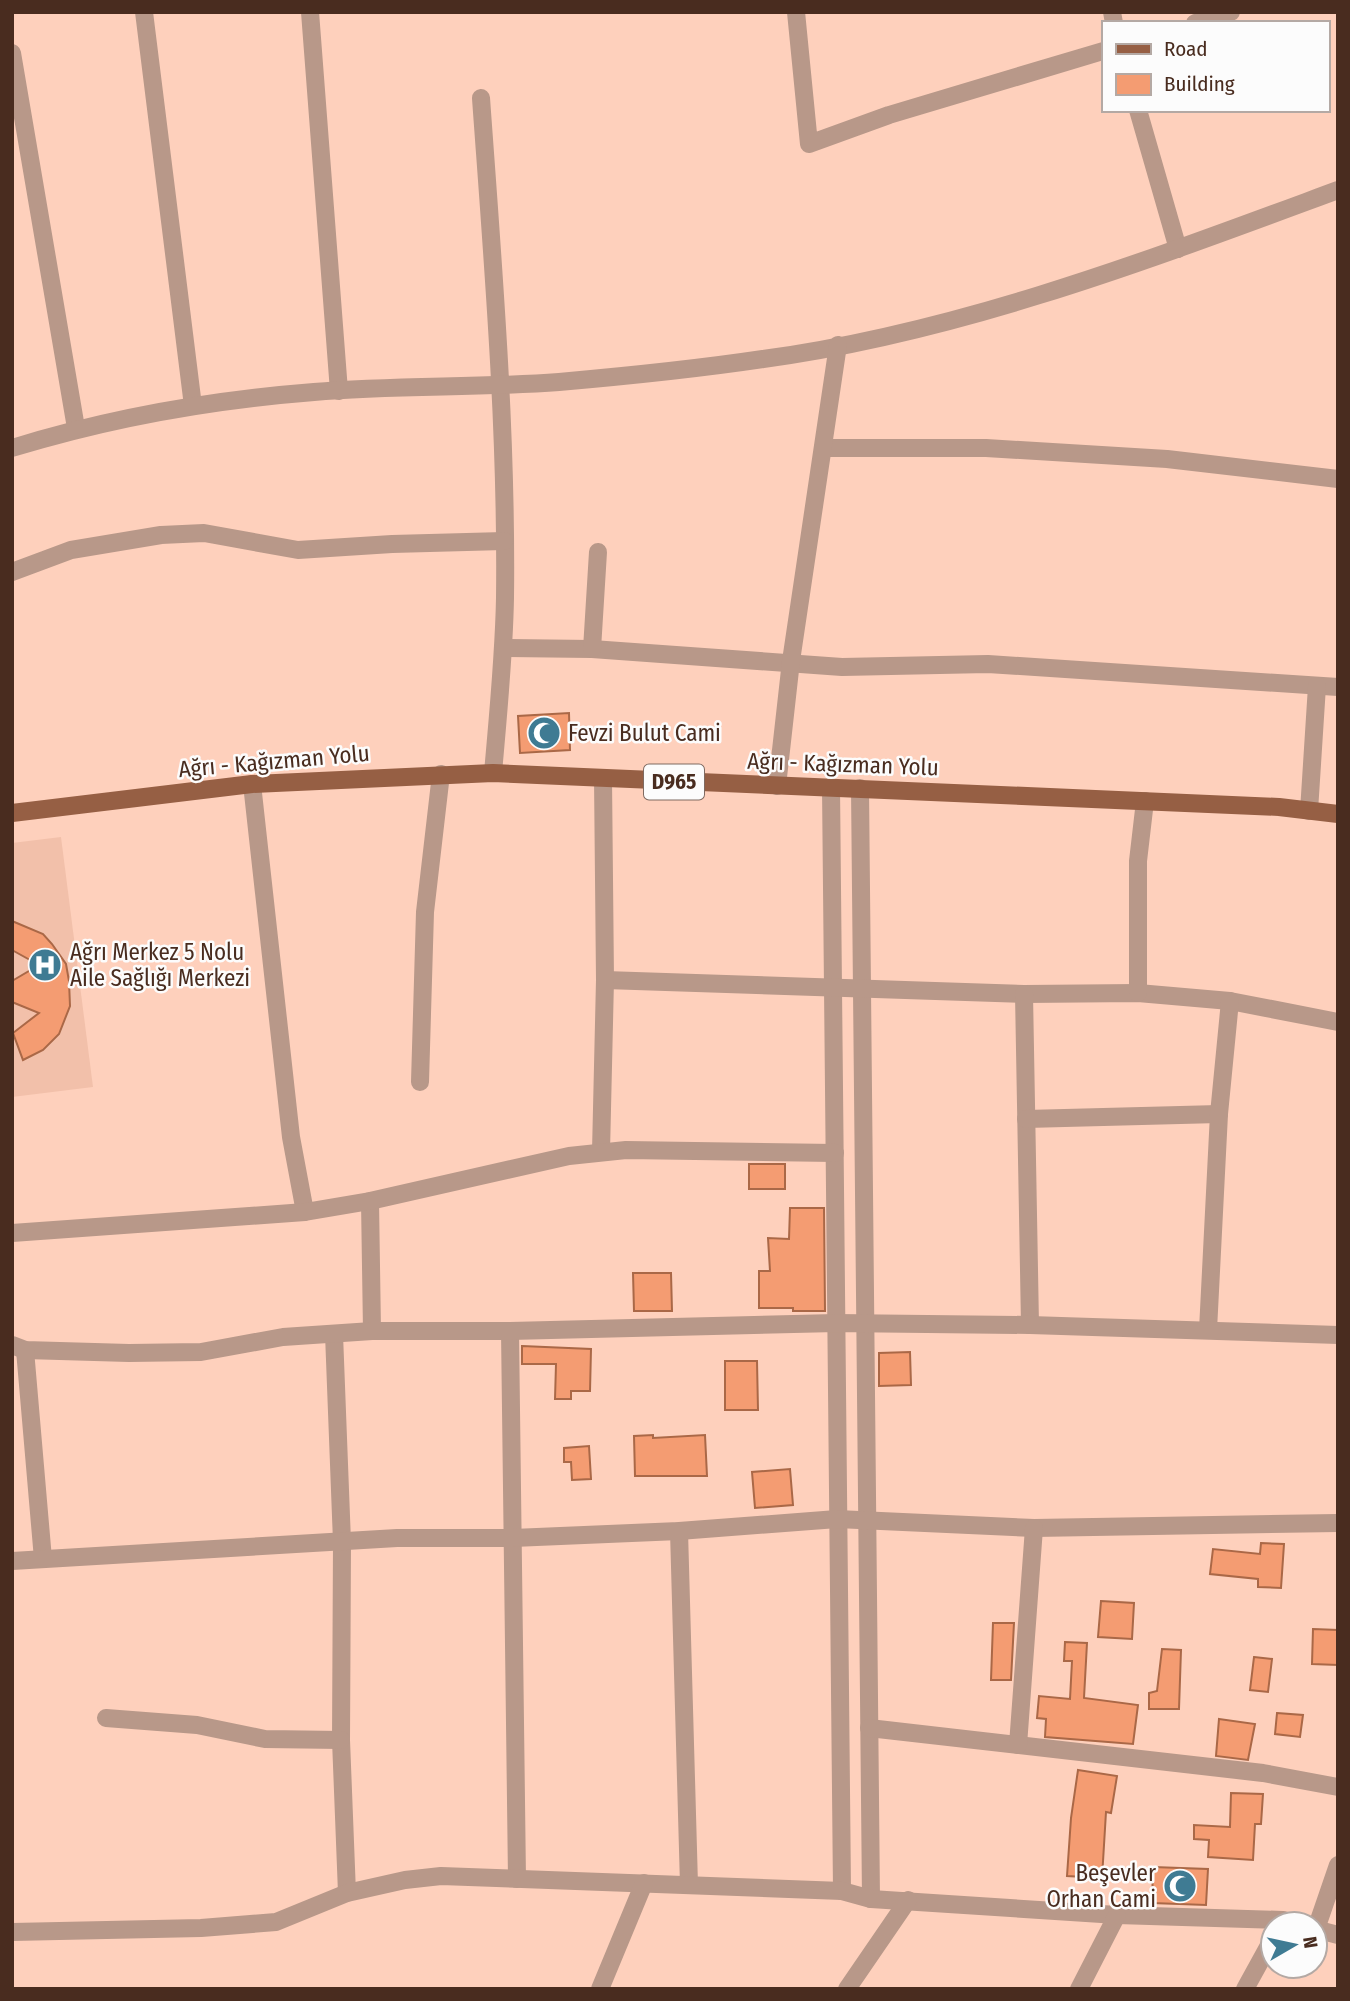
<svg xmlns="http://www.w3.org/2000/svg" width="1350" height="2001" font-family="'Fira Sans Condensed',sans-serif">
<style>
.built{fill:#f2c0aa}
.building{fill:#f49c72;stroke:#aa6847;stroke-width:2}
.lines{fill:none;stroke-linecap:round;stroke-linejoin:round}
.minor{stroke:#b89889;stroke-width:18}
.major{stroke:#965f44;stroke-width:18}
.labels{text-anchor:middle;dominant-baseline:central;stroke-width:5;stroke-linejoin:round;paint-order:stroke}
.shield{fill:#fcfcfc;stroke:#7f6a61;stroke-width:2}
.shield-label{font-size:21px;font-weight:bold;fill:#492c1f}
.poi-label{font-size:23px;fill:#492c1f;stroke:#fcfcfc;text-anchor:start}
.street-label{font-size:23px;fill:#492c1f;stroke:#fcfcfc}
</style>
<rect width="100%" height="100%" fill="#fed0bc"/>
<!-- built -->
<path class="built" d="M 61,837 L 93,1087 L 12,1097 L 12,843 Z"/>
<!-- building -->
<g class="building">
<path d="M 569,713 L 570,750 L 520,753 L 518,716 Z"/>
<path d="M 12,921 L 43,934 L 52,944 L 66,964 L 69,981 L 70,1006 L 59,1034 L 43,1050 L 23,1060 L 13,1033 L 39,1013 L 12,1002 L 12,981 L 39,965 L 12,950 Z"/>
<rect x="749" y="1164" width="36" height="25"/>
<path d="M 790,1208 L 824,1208 L 825,1311 L 793,1311 L 793,1308 L 759,1308 L 759,1271 L 770,1271 L 768,1238 L 789,1239 Z"/>
<path d="M 633,1273 L 671,1273 L 672,1311 L 634,1311 Z"/>
<path d="M 522,1346 L 591,1349 L 590,1391 L 571,1391 L 571,1399 L 555,1399 L 556,1364 L 522,1364 Z"/>
<path d="M 910,1352 L 911,1385 L 879,1386 L 879,1353 Z"/>
<path d="M 725,1361 L 757,1361 L 758,1410 L 725,1410 Z"/>
<path d="M 653,1435 L 653,1438 L 705,1435 L 707,1476 L 635,1476 L 634,1436 Z"/>
<path d="M 589,1446 L 591,1479 L 572,1480 L 571,1462 L 564,1462 L 564,1448 Z"/>
<path d="M 790,1469 L 793,1505 L 755,1508 L 752,1472 Z"/>
<path d="M 1261,1543 L 1284,1544 L 1281,1588 L 1258,1587 L 1258,1579 L 1210,1574 L 1213,1549 L 1260,1554 Z"/>
<path d="M 1101,1601 L 1134,1603 L 1132,1639 L 1098,1637 Z"/>
<path d="M 993,1623 L 1014,1623 L 1011,1680 L 991,1680 Z"/>
<path d="M 1313,1629 L 1338,1630 L 1338,1665 L 1312,1664 Z"/>
<path d="M 1065,1642 L 1087,1643 L 1084,1698 L 1138,1705 L 1133,1744 L 1045,1737 L 1046,1719 L 1037,1718 L 1039,1696 L 1070,1699 L 1072,1661 L 1064,1661 Z"/>
<path d="M 1162,1649 L 1181,1650 L 1179,1709 L 1149,1709 L 1149,1693 L 1157,1691 Z"/>
<path d="M 1254,1657 L 1272,1659 L 1268,1692 L 1250,1690 Z"/>
<path d="M 1277,1713 L 1303,1715 L 1300,1737 L 1275,1734 Z"/>
<path d="M 1219,1719 L 1255,1724 L 1248,1760 L 1216,1756 Z"/>
<path d="M 1078,1770 L 1117,1776 L 1111,1813 L 1106,1812 L 1102,1878 L 1067,1876 L 1071,1818 Z"/>
<path d="M 1231,1793 L 1263,1794 L 1261,1824 L 1255,1824 L 1253,1860 L 1208,1857 L 1209,1840 L 1194,1839 L 1194,1825 L 1230,1827 Z"/>
<path d="M 1153,1867 L 1208,1869 L 1206,1905 L 1152,1903 Z"/>
</g>
<g class="lines">
<!-- minor -->
<g class="minor">
<path d="M 144,12 L 193,406"/>
<path d="M 310,12 L 339,391"/>
<path d="M 796,12 L 809,144 L 889,115 L 1103,51"/>
<path d="M 1112,12 L 1114,23"/>
<path d="M 1195,23 L 1231,12"/>
<path d="M 12,53 L 76,428"/>
<path d="M 481,98 C 493,265 507,431 505,598 C 504,656 498,715 493,773"/>
<path d="M 1138,110 L 1178,249"/>
<path d="M 12,448 C 110,418 212,400 314,392 C 395,385 478,388 559,382 C 627,376 696,369 763,359 C 961,332 1151,259 1338,190"/>
<path d="M 823,448 L 986,448 L 1167,459 L 1338,479"/>
<path d="M 12,572 L 71,550 L 161,535 L 204,533 L 298,550 L 392,544 L 504,541"/>
<path d="M 503,648 L 592,649 L 842,667 L 988,664 L 1338,687"/>
<path d="M 592,649 L 598,552"/>
<path d="M 252,784 L 291,1137 L 305,1212"/>
<path d="M 777,786 L 791,661 L 838,345"/>
<path d="M 831,787 L 842,1891"/>
<path d="M 860,788 L 871,1899"/>
<path d="M 1309,811 L 1317,686"/>
<path d="M 605,980 L 1024,994 L 1138,993 L 1230,1001 L 1338,1022"/>
<path d="M 1138,993 L 1138,861 L 1145,801"/>
<path d="M 1024,994 L 1030,1325"/>
<path d="M 420,1082 L 425,912 L 441,774"/>
<path d="M 1026,1119 L 1219,1114"/>
<path d="M 601,1152 L 605,980 L 603,778"/>
<path d="M 370,1201 L 372,1331"/>
<path d="M 12,1233 L 305,1212 L 370,1201 L 569,1156 L 626,1150 L 835,1153"/>
<path d="M 1208,1330 L 1219,1114 L 1230,1001"/>
<path d="M 510,1331 L 517,1879"/>
<path d="M 334,1334 L 342,1542 L 341,1740 L 347,1893"/>
<path d="M 12,1345 L 25,1350 L 129,1353 L 201,1352 L 283,1337 L 372,1331 L 510,1331 L 836,1323 L 1030,1325 L 1338,1335"/>
<path d="M 25,1350 L 43,1559"/>
<path d="M 679,1531 L 689,1885"/>
<path d="M 12,1561 L 397,1538 L 513,1538 L 679,1531 L 837,1519 L 1034,1528 L 1338,1523"/>
<path d="M 106,1718 L 197,1725 L 265,1739 L 341,1740"/>
<path d="M 869,1728 L 1263,1773 L 1338,1787"/>
<path d="M 1018,1745 L 1034,1528"/>
<path d="M 1315,1929 L 1338,1935"/>
<path d="M 1316,1929 L 1338,1865"/>
<path d="M 12,1932 L 201,1928 L 276,1922 L 347,1893 L 405,1880 L 441,1876 L 842,1891 L 871,1899 L 1117,1915 L 1283,1920 L 1297,1924"/>
<path d="M 600,1989 L 644,1883"/>
<path d="M 847,1989 L 908,1900"/>
<path d="M 1079,1989 L 1117,1915"/>
<path d="M 1245,1989 L 1273,1938"/>
</g>
<!-- major -->
<path class="major" d="M 12,813 L 252,784 L 493,773 L 1279,807 L 1338,814"/>
</g>
<!-- icons -->
<defs>
<symbol id="mosque-disc" viewBox="-11 -11 22 22"><circle r="9.5" fill="#3f7b93" stroke="#fcfcfc"/><path d="M3.5-4.9A6 6 0 1 0 3.5 4.9A5 5 0 1 1 3.5-4.9Z" fill="#fff"/></symbol>
<symbol id="hospital-disc" viewBox="-11 -11 22 22"><circle r="9.5" fill="#3f7b93" stroke="#fcfcfc"/><path d="M-5-5h3v3.5h4V-5h3V5h-3V1.5h-4V5h-3Z" fill="#fff"/></symbol>
</defs>
<g fill-rule="evenodd">
<use href="#mosque-disc" x="525" y="714" width="38" height="38"/>
<use href="#hospital-disc" x="26" y="946" width="38" height="38"/>
<use href="#mosque-disc" x="1161" y="1867" width="38" height="38"/>
</g>
<g class="labels">
<!-- shield labels -->
<rect class="shield" x="644" y="764.5" width="60" height="35" rx="5"/>
<g class="shield-label">
<text x="674" y="782">D965</text>
</g>
<!-- poi labels -->
<g class="poi-label">
<text x="568" y="733">Fevzi Bulut Cami</text>
<text x="70" y="952">Ağrı Merkez 5 Nolu<tspan x="70" dy="26">Aile Sağlığı Merkezi</tspan></text>
<text x="1156" y="1873" text-anchor="end">Beşevler<tspan x="1156" dy="26">Orhan Cami</tspan></text>
</g>
<!-- street labels -->
<g class="street-label">
<text transform="translate(274 761) rotate(-5)">Ağrı - Kağızman Yolu</text>
<text transform="translate(843 764) rotate(2)">Ağrı - Kağızman Yolu</text>
</g>
</g>
<!-- border -->
<rect width="1350" height="2001" fill="none" stroke="#492c1f" stroke-width="28"/>
<!-- legend -->
<rect x="1102" y="21" width="228" height="91" fill="#fcfcfc" stroke="#b4a9a4" stroke-width="2"/>
<rect x="1116" y="44" width="35" height="10" fill="#965f44" stroke="#b4a9a4" stroke-width="2"/>
<text x="1164" y="56" font-size="21" fill="#492c1f">Road</text>
<rect x="1116" y="74" width="35" height="21" fill="#f49c72" stroke="#b4a9a4" stroke-width="2"/>
<text x="1164" y="91" font-size="21" fill="#492c1f">Building</text>
<!-- north arrow -->
<g transform="translate(1294 1945) rotate(81)"><circle r="33" fill="#fcfcfc" stroke="#b4a9a4" stroke-width="2"/>
<path d="M0-5L12 26L0 18L-12 26Z" fill="#3f7b93"/>
<text y="-10" font-size="19" font-weight="bold" text-anchor="middle" fill="#492c1f">N</text>
</g>
</svg>
